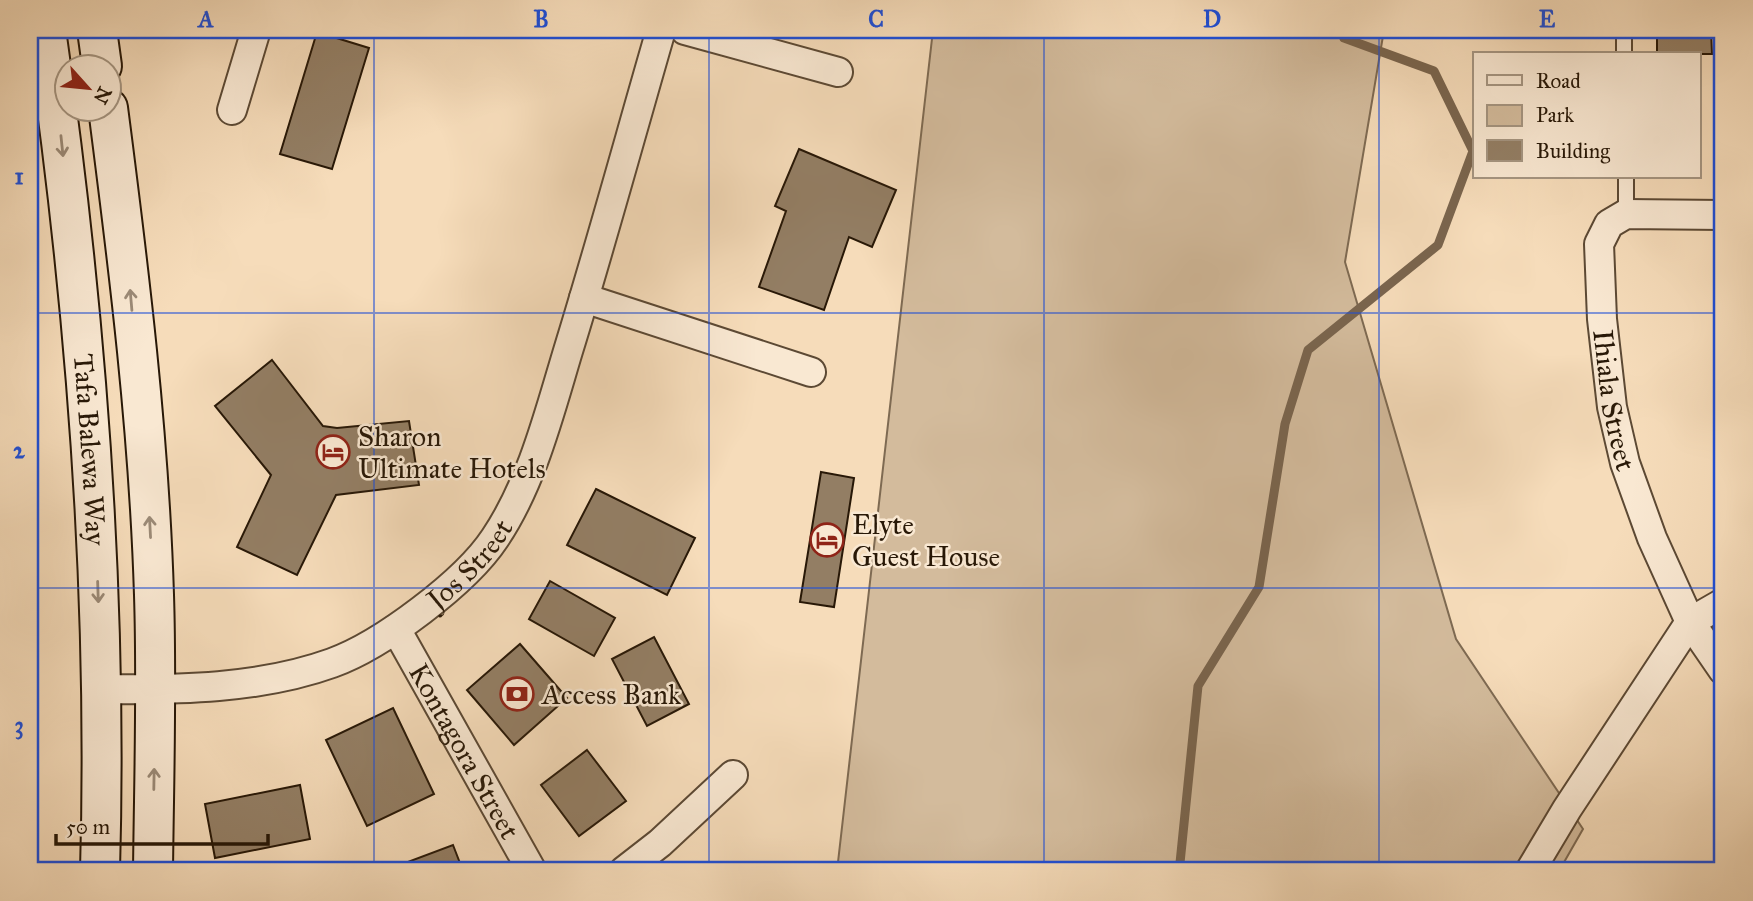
<svg xmlns="http://www.w3.org/2000/svg" width="1753" height="901" font-family="'IM FELL Great Primer',serif">
<style>
.green{fill:#d3bb9c;stroke:#7e6a52;stroke-width:2}
.lines{fill:none;stroke-linecap:round;stroke-linejoin:round}
.stream{stroke:#7a654e;stroke-width:9}
.building{fill:#937e64;stroke:#281807;stroke-width:2}
.service-casing{stroke:#5c4934;stroke-width:18}
.minor-casing{stroke:#5c4934;stroke-width:32}
.secondary-casing{stroke:#281807;stroke-width:42}
.service{stroke:#f9e8d2;stroke-width:14}
.minor{stroke:#f9e8d2;stroke-width:28}
.secondary{stroke:#f9e8d2;stroke-width:38}
.oneway{stroke:#9b8a77}
.grid{fill:none;stroke:#1d4ed8;stroke-width:2;stroke-opacity:0.55}
.labels{text-anchor:middle;dominant-baseline:central;stroke-width:5;stroke-linejoin:round;paint-order:stroke}
.street-label{font-size:28px;fill:#281807;stroke:#f9e8d2}
.poi-label{font-size:28px;fill:#281807;stroke:#f9e8d2;text-anchor:start}
.neatline{fill:none;stroke:#1d4ed8;stroke-width:2.5}
.grid-label{font-size:23px;text-anchor:middle;font-weight:bold;fill:#1d4ed8}
</style>
<rect width="100%" height="100%" fill="#f6dcba"/>
<filter id="stains"><feTurbulence type="fractalNoise" baseFrequency=".00286" numOctaves="4"/><feColorMatrix values="0 0 0 0 .2 0 0 0 0 .09 0 0 0 0 .02 0 0 0 .5 -.17"/></filter>
<radialGradient id="worn" r=".72"><stop offset=".6" stop-color="#630" stop-opacity="0"/><stop offset="1" stop-color="#630" stop-opacity=".3"/></radialGradient>
<!-- green -->
<path class="green" d="M 933,30 L 1384,30 L 1345,262 L 1456,639 L 1583,829 L 1559,871 L 837,871 Z"/>
<g class="lines">
<!-- stream -->
<path class="stream" d="M 1170,871 L 1180,863 L 1198,686 L 1259,587 L 1285,424 L 1308,350 L 1438,245 L 1473,151 L 1434,71 L 1344,38 L 1346,30"/>
</g>
<!-- building -->
<g class="building">
<path d="M 1657,30 L 1711,30 L 1712,54 L 1657,54 Z"/>
<path d="M 317,32 L 369,48 L 332,169 L 280,154 Z"/>
<path d="M 799,149 L 896,190 L 872,247 L 849,237 L 824,310 L 759,287 L 786,211 L 775,206 Z"/>
<path d="M 272,360 L 323,426 L 337,428 L 409,421 L 419,485 L 336,495 L 297,575 L 237,547 L 271,475 L 215,406 Z"/>
<path d="M 821,472 L 854,478 L 834,607 L 800,602 Z"/>
<path d="M 596,489 L 695,538 L 667,595 L 567,545 Z"/>
<path d="M 550,581 L 615,618 L 594,656 L 529,619 Z"/>
<path d="M 654,637 L 689,704 L 647,726 L 612,659 Z"/>
<path d="M 520,644 L 567,698 L 514,745 L 467,690 Z"/>
<path d="M 393,708 L 434,794 L 367,826 L 326,740 Z"/>
<path d="M 587,750 L 626,801 L 579,836 L 541,785 Z"/>
<path d="M 300,785 L 310,839 L 215,858 L 205,804 Z"/>
<path d="M 453,845 L 463,871 L 390,871 L 389,869 Z"/>
</g>
<g class="lines">
<defs>
<g id="service">
<path d="M 1624,30 L 1624,54"/>
<path d="M 1626,177 L 1626,214"/>
</g>
<g id="minor">
<path d="M 685,30 L 838,72"/>
<path d="M 232,110 L 256,30"/>
<path id="s1" d="M 1723,215 L 1626,214 L 1609,224 L 1599,244 L 1602,319 L 1612,407 L 1625,463 L 1652,538 L 1690,622 L 1723,670"/>
<path d="M 584,298 L 811,372"/>
<path id="s2" d="M 396,629 L 532,871"/>
<path id="s3" d="M 102,689 C 178,690 260,689 332,663 C 382,645 466,582 495,538 C 532,483 549,414 568,351 C 601,244 630,137 661,30"/>
<path d="M 624,871 L 660,843 L 733,775"/>
<path d="M 1530,871 L 1567,809 L 1690,622 L 1723,603"/>
</g>
<g id="secondary">
<path id="s4" d="M 46,30 C 86,308 108,590 100,871"/>
<path d="M 97,30 L 102,66"/>
<path d="M 108,108 C 129,270 149,432 154,595 C 157,687 154,779 153,871"/>
</g>
</defs>
<!-- service casing -->
<use href="#service" class="service-casing"/>
<!-- minor casing -->
<use href="#minor" class="minor-casing"/>
<!-- secondary casing -->
<use href="#secondary" class="secondary-casing"/>
<!-- service -->
<use href="#service" class="service"/>
<!-- minor -->
<use href="#minor" class="minor"/>
<!-- secondary -->
<use href="#secondary" class="secondary"/>
</g>
<!-- one-way arrows -->
<defs><path id="oneway-shaft" d="M-6 0H5M1.5-3L5.5 0L1.5 3" fill="none" stroke-width="1.6" stroke-linecap="round" stroke-linejoin="round" transform="scale(1.75)"/></defs>
<g class="oneway">
<use href="#oneway-shaft" transform="translate(62 146) rotate(84)"/>
<use href="#oneway-shaft" transform="translate(131 300) rotate(-95)"/>
<use href="#oneway-shaft" transform="translate(150 527) rotate(-93)"/>
<use href="#oneway-shaft" transform="translate(98 592) rotate(88)"/>
<use href="#oneway-shaft" transform="translate(154 779) rotate(-89)"/>
</g>
<!-- grid -->
<path class="grid" d="M 374,30 L 374,871M 709,30 L 709,871M 1044,30 L 1044,871M 1379,30 L 1379,871M 30,313 L 1723,313M 30,588 L 1723,588"/>
<!-- icons -->
<defs>
<symbol id="hotel-ring" viewBox="-11 -11 22 22"><circle r="9.5" fill="#f9e8d2" stroke="#8f2418" stroke-width="1.5"/><path d="M-6-4.5h1.5V1H6V5H4.5V3h-9V5H-6ZM-4 0a1.8 1.8 0 1 1 3.6 0ZM.5 0V-2.5h3Q6-2.5 6 0Z" fill="#8f2418"/></symbol>
<symbol id="bank-ring" viewBox="-11 -11 22 22"><circle r="9.5" fill="#f9e8d2" stroke="#8f2418" stroke-width="1.5"/><path d="M-6-4H6V4H-6ZM0-2.3a2.3 2.3 0 1 0 0 4.6a2.3 2.3 0 1 0 0-4.6Z" fill="#8f2418"/></symbol>
</defs>
<g fill-rule="evenodd">
<use href="#hotel-ring" x="314" y="433" width="38" height="38"/>
<use href="#hotel-ring" x="808" y="521" width="38" height="38"/>
<use href="#bank-ring" x="498" y="675" width="38" height="38"/>
</g>
<g class="labels">
<!-- street labels -->
<g class="street-label">
<text stroke="none"><textPath href="#s1" startOffset="296">Ihiala Street</textPath></text>
<text stroke="none"><textPath href="#s4" startOffset="422">Tafa Balewa Way</textPath></text>
<text stroke="none"><textPath href="#s3" startOffset="404">Jos Street</textPath></text>
<text stroke="none"><textPath href="#s2" startOffset="140">Kontagora Street</textPath></text>
</g>
<!-- poi labels -->
<g class="poi-label">
<text x="358" y="436">Sharon<tspan x="358" dy="32">Ultimate Hotels</tspan></text>
<text x="852" y="524">Elyte<tspan x="852" dy="32">Guest House</tspan></text>
<text x="542" y="694">Access Bank</text>
</g>
</g>
<!-- margin -->
<rect width="1753" height="901" fill="none" stroke="#f6dcba" stroke-width="77"/>
<!-- legend -->
<rect x="1473" y="52" width="228" height="126" fill="#f9e8d2" stroke="#a59581" stroke-width="2"/>
<rect x="1487" y="75" width="35" height="10" fill="#f9e8d2" stroke="#a59581" stroke-width="2"/>
<text x="1536" y="88" font-size="21" fill="#281807">Road</text>
<rect x="1487" y="105" width="35" height="21" fill="#d3bb9c" stroke="#a59581" stroke-width="2"/>
<text x="1536" y="122" font-size="21" fill="#281807">Park</text>
<rect x="1487" y="140" width="35" height="21" fill="#937e64" stroke="#a59581" stroke-width="2"/>
<text x="1536" y="158" font-size="21" fill="#281807">Building</text>
<!-- north arrow -->
<g transform="translate(88 88) rotate(117)"><circle r="33" fill="#f9e8d2" stroke="#a59581" stroke-width="2"/>
<path d="M0-5L12 26L0 18L-12 26Z" fill="#8f2418"/>
<text y="-10" font-size="19" font-weight="bold" text-anchor="middle" fill="#281807">N</text>
</g>
<!-- scale -->
<path d="M56 834v10h212v-10" fill="none" stroke="#281807" stroke-width="3.5"/>
<text x="66" y="834" font-size="21" fill="#281807" stroke="#f9e8d2" stroke-width="5" paint-order="stroke">50 m</text>
<rect x="38" y="38" width="1676" height="824" class="neatline"/>
<g class="grid-label">
<text x="206" y="27">A</text>
<text x="541" y="27">B</text>
<text x="876" y="27">C</text>
<text x="1212" y="27">D</text>
<text x="1547" y="27">E</text>
<text x="19" y="184">1</text>
<text x="19" y="458">2</text>
<text x="19" y="733">3</text>
</g>
<rect width="100%" height="100%" filter="url(#stains)"/>
<rect width="100%" height="100%" fill="url(#worn)"/>
</svg>
